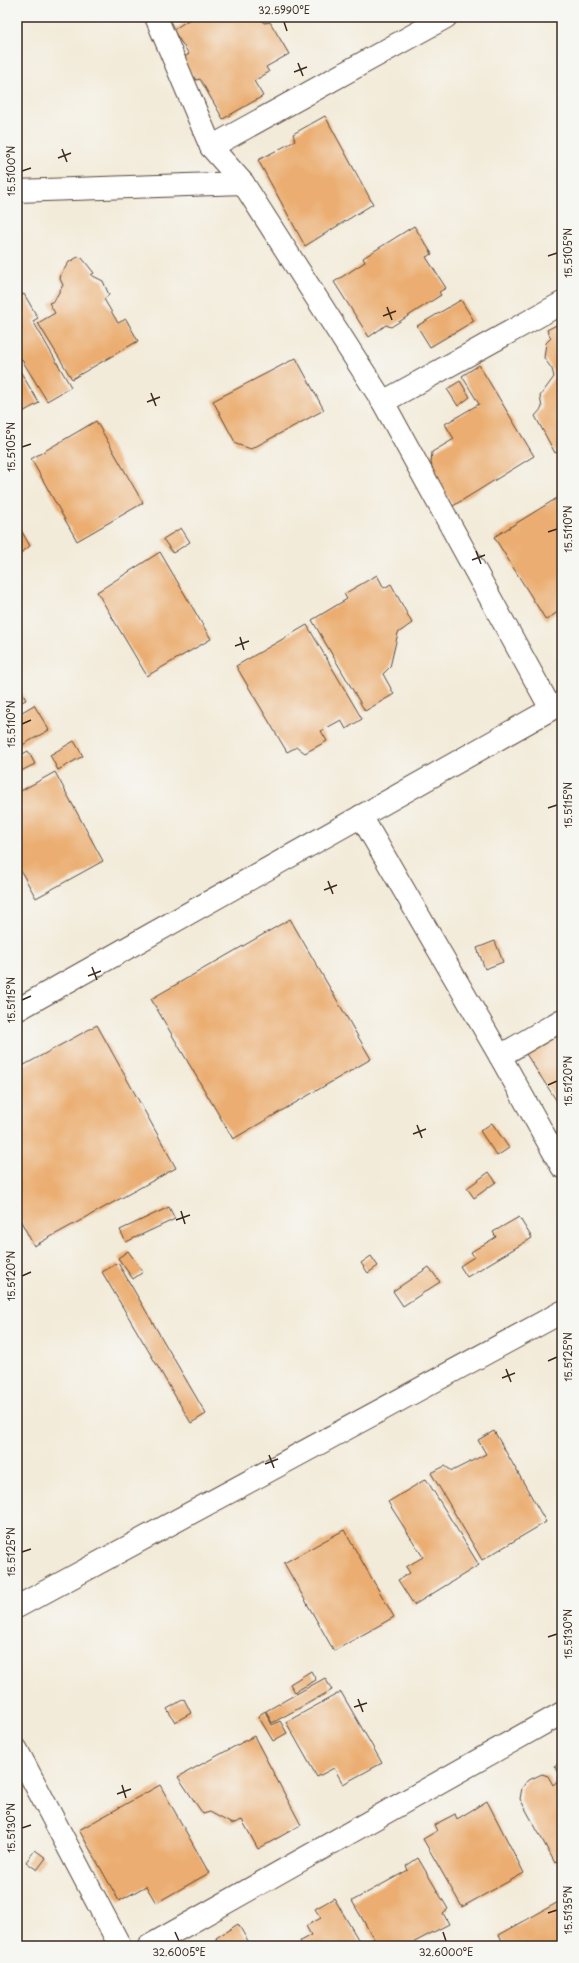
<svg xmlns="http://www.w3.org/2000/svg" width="579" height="1963" font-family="'Playpen Sans',sans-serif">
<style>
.building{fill:#ebad71}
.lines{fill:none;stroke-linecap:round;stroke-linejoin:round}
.minor-casing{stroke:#57473a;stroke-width:24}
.tertiary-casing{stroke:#57473a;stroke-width:24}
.minor{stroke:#fff;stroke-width:22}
.tertiary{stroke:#fff;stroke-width:22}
.ticks{fill:none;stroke:#3b2a1e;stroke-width:1.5}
.neatline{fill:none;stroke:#3b2a1e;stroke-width:1.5}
.ticks-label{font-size:10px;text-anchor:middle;fill:#3b2a1e}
</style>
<rect width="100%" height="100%" fill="#f6f6f2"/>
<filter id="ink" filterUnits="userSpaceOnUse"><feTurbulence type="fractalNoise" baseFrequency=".025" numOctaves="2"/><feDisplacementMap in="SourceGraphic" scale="8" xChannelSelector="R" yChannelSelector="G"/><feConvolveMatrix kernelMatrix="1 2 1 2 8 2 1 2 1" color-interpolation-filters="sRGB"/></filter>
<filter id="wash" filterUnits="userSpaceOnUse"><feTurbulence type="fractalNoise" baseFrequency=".012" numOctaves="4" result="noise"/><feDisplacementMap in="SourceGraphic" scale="16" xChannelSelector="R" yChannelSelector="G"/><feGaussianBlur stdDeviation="0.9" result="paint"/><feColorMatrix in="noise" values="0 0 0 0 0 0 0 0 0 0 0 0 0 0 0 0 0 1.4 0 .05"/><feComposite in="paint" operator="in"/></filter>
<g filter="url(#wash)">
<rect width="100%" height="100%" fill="#f3ebd9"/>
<g id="blocks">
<!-- building -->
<g class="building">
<path d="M 193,17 L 260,17 L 264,23 L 270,22 L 289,54 L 266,67 L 269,72 L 254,81 L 263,96 L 223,119 L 200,79 L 196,80 L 181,59 L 189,54 L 173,30 Z"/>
<path d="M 325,116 L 373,204 L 305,246 L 258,160 L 295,141 L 293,134 Z"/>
<path d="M 414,226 L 432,254 L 426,257 L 446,288 L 439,292 L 441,295 L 391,327 L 386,325 L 369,337 L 334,282 L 365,262 L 363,258 Z"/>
<path d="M 78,257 L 82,258 L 94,273 L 91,275 L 103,281 L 109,295 L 104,299 L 118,323 L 126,319 L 138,341 L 72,379 L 38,323 L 55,313 L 49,303 L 54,301 L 63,285 L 60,279 L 61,274 L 69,262 Z"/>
<path d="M 24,294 L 38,318 L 33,321 L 71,387 L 47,401 L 17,352 L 17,298 Z"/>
<path d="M 461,300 L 474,321 L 430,347 L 417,326 Z"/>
<path d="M 562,322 L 562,449 L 555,453 L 535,416 L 542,408 L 540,396 L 554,377 L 552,369 L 544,358 L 546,343 L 551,338 L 547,330 Z"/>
<path d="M 296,358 L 324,410 L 251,449 L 236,444 L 213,401 Z"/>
<path d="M 479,365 L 534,456 L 453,506 L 434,474 L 431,463 L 432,452 L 454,439 L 445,424 L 479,404 L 462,376 Z"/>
<path d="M 17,366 L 39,403 L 17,415 Z"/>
<path d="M 460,381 L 470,397 L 458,406 L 447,389 Z"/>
<path d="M 96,421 L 143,503 L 77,541 L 31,459 Z"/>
<path d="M 562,495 L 562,609 L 546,620 L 494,537 Z"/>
<path d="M 17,523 L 30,546 L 17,556 Z"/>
<path d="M 181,528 L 190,542 L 173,553 L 163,539 Z"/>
<path d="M 160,552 L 211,639 L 147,676 L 97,592 Z"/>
<path d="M 377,575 L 384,588 L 391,584 L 412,623 L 398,633 L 390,667 L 383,674 L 394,694 L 365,711 L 312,620 L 347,599 L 344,594 Z"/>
<path d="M 307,625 L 362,719 L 346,729 L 341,720 L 321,731 L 327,741 L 305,753 L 297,747 L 287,752 L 236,666 Z"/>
<path d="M 17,684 L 26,700 L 17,704 Z"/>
<path d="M 34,705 L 49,730 L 17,748 L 17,715 Z"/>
<path d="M 74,741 L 83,756 L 58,770 L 50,755 Z"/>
<path d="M 28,751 L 35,764 L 17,773 L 17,757 Z"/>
<path d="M 55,772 L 103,861 L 36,898 L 17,864 L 17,793 Z"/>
<path d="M 290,919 L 371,1059 L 233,1139 L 151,999 Z"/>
<path d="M 495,941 L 503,962 L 485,969 L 477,948 Z"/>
<path d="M 97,1025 L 176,1168 L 34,1246 L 17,1214 L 17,1069 Z"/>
<path d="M 562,1033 L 562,1109 L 526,1054 Z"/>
<path d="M 492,1123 L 509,1148 L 497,1156 L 480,1131 Z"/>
<path d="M 489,1172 L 496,1182 L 474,1198 L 467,1188 Z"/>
<path d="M 169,1207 L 175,1219 L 126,1242 L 120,1230 Z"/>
<path d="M 519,1217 L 532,1238 L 467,1277 L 460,1266 L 474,1257 L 471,1252 L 496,1237 L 493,1232 Z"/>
<path d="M 128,1251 L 143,1272 L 133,1279 L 118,1258 Z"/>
<path d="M 371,1256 L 378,1266 L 368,1273 L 361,1263 Z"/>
<path d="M 118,1263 L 206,1414 L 191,1423 L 102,1272 Z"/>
<path d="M 429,1267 L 440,1282 L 403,1306 L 393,1291 Z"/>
<path d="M 494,1431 L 546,1522 L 482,1560 L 431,1473 L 445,1466 L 452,1471 L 486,1454 L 478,1440 Z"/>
<path d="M 426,1479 L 479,1565 L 414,1605 L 398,1580 L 410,1573 L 406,1567 L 423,1557 L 388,1502 Z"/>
<path d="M 344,1530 L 394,1617 L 334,1651 L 284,1563 Z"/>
<path d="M 311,1671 L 316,1680 L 295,1692 L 290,1684 Z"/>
<path d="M 325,1678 L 332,1690 L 272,1723 L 266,1711 Z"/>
<path d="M 341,1692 L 382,1763 L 343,1784 L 334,1768 L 317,1777 L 286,1722 Z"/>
<path d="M 184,1699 L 191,1713 L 175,1722 L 167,1709 Z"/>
<path d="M 265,1711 L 272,1725 L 280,1721 L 287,1733 L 273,1741 L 258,1716 Z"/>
<path d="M 254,1736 L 301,1825 L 258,1849 L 242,1820 L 232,1824 L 210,1812 L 203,1814 L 178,1777 Z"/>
<path d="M 562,1762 L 562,1859 L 555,1863 L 520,1799 L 522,1788 L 527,1781 L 542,1774 L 548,1776 L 553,1785 L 559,1780 L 558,1778 L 561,1775 L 554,1766 Z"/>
<path d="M 160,1785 L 209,1873 L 156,1903 L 146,1886 L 119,1901 L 79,1830 Z"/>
<path d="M 487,1801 L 524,1873 L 462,1907 L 423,1839 L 437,1831 L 434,1825 L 455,1814 L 457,1819 Z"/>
<path d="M 35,1850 L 46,1858 L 37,1870 L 26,1862 Z"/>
<path d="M 418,1858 L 448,1909 L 443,1913 L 449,1924 L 407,1946 L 378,1946 L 352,1901 L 408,1870 L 406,1866 Z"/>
<path d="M 334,1898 L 362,1946 L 303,1946 L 300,1941 L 311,1935 L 306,1926 L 321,1918 L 315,1909 Z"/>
<path d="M 562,1900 L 562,1946 L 505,1946 L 499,1935 Z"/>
<path d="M 238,1924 L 251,1946 L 221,1946 L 216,1938 Z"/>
</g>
</g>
</g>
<g filter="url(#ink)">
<use href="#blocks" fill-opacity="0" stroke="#57473a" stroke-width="1"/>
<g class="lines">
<defs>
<g id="minor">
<path d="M 156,17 L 211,147 L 243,183 L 383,402 L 551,709"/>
<path d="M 211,147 L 446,17"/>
<path d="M 17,191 L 243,183"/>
<path d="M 383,402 L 562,303"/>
<path d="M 361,816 L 500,1056 L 562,1167"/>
<path d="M 500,1056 L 562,1020"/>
<path d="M 17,1607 L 562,1312"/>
<path d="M 17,1750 L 120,1946"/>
<path d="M 149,1946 L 562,1713"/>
</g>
<path id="tertiary" d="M 17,1010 L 562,703"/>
</defs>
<!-- minor casing -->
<use href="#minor" class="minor-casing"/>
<!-- tertiary casing -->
<use href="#tertiary" class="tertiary-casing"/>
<!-- minor -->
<use href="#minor" class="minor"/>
<!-- tertiary -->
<use href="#tertiary" class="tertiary"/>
</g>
</g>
<!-- ticks -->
<path class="ticks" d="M 284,22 L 287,31M 298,63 L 303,76M 294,72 L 307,67M 62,149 L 67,162M 58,158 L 71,153M 22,171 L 31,168M 548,256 L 557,253M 387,307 L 392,320M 383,316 L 396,311M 151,393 L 156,406M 147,402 L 160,397M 22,447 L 31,444M 548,532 L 557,529M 476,551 L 481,564M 472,560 L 485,555M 240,637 L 244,650M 235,646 L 249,641M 22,724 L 31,720M 548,808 L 557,805M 328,881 L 333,894M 324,890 L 337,885M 92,967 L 97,980M 88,976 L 101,971M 22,1000 L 31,996M 548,1085 L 557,1081M 417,1125 L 422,1138M 413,1134 L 426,1129M 181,1211 L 185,1224M 176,1220 L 190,1215M 22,1276 L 31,1272M 548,1361 L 557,1357M 506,1369 L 511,1382M 502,1378 L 515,1373M 269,1455 L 274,1468M 265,1464 L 278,1459M 22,1552 L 31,1549M 548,1637 L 557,1634M 358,1699 L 363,1712M 354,1707 L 367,1703M 122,1785 L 126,1798M 117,1794 L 131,1789M 22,1828 L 31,1825M 548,1913 L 557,1910M 175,1932 L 179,1941M 443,1932 L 446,1941"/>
<!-- margin -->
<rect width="579" height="1963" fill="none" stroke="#f6f6f2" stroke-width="44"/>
<rect x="22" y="22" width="535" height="1919" class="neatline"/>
<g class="ticks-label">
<text x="284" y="14">32.5990°E</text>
<text transform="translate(11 171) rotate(-90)" y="4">15.5100°N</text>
<text transform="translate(568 253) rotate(-90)" y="4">15.5105°N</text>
<text transform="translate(11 447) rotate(-90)" y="4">15.5105°N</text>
<text transform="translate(568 529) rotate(-90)" y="4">15.5110°N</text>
<text transform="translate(11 724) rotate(-90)" y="4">15.5110°N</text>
<text transform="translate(568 805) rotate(-90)" y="4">15.5115°N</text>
<text transform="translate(11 1000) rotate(-90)" y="4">15.5115°N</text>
<text transform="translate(568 1081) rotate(-90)" y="4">15.5120°N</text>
<text transform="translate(11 1276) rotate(-90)" y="4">15.5120°N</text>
<text transform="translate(568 1357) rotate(-90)" y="4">15.5125°N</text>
<text transform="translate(11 1552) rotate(-90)" y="4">15.5125°N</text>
<text transform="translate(568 1634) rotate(-90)" y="4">15.5130°N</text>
<text transform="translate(11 1828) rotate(-90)" y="4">15.5130°N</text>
<text transform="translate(568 1910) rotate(-90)" y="4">15.5135°N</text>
<text x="179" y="1956">32.6005°E</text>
<text x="446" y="1956">32.6000°E</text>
</g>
</svg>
